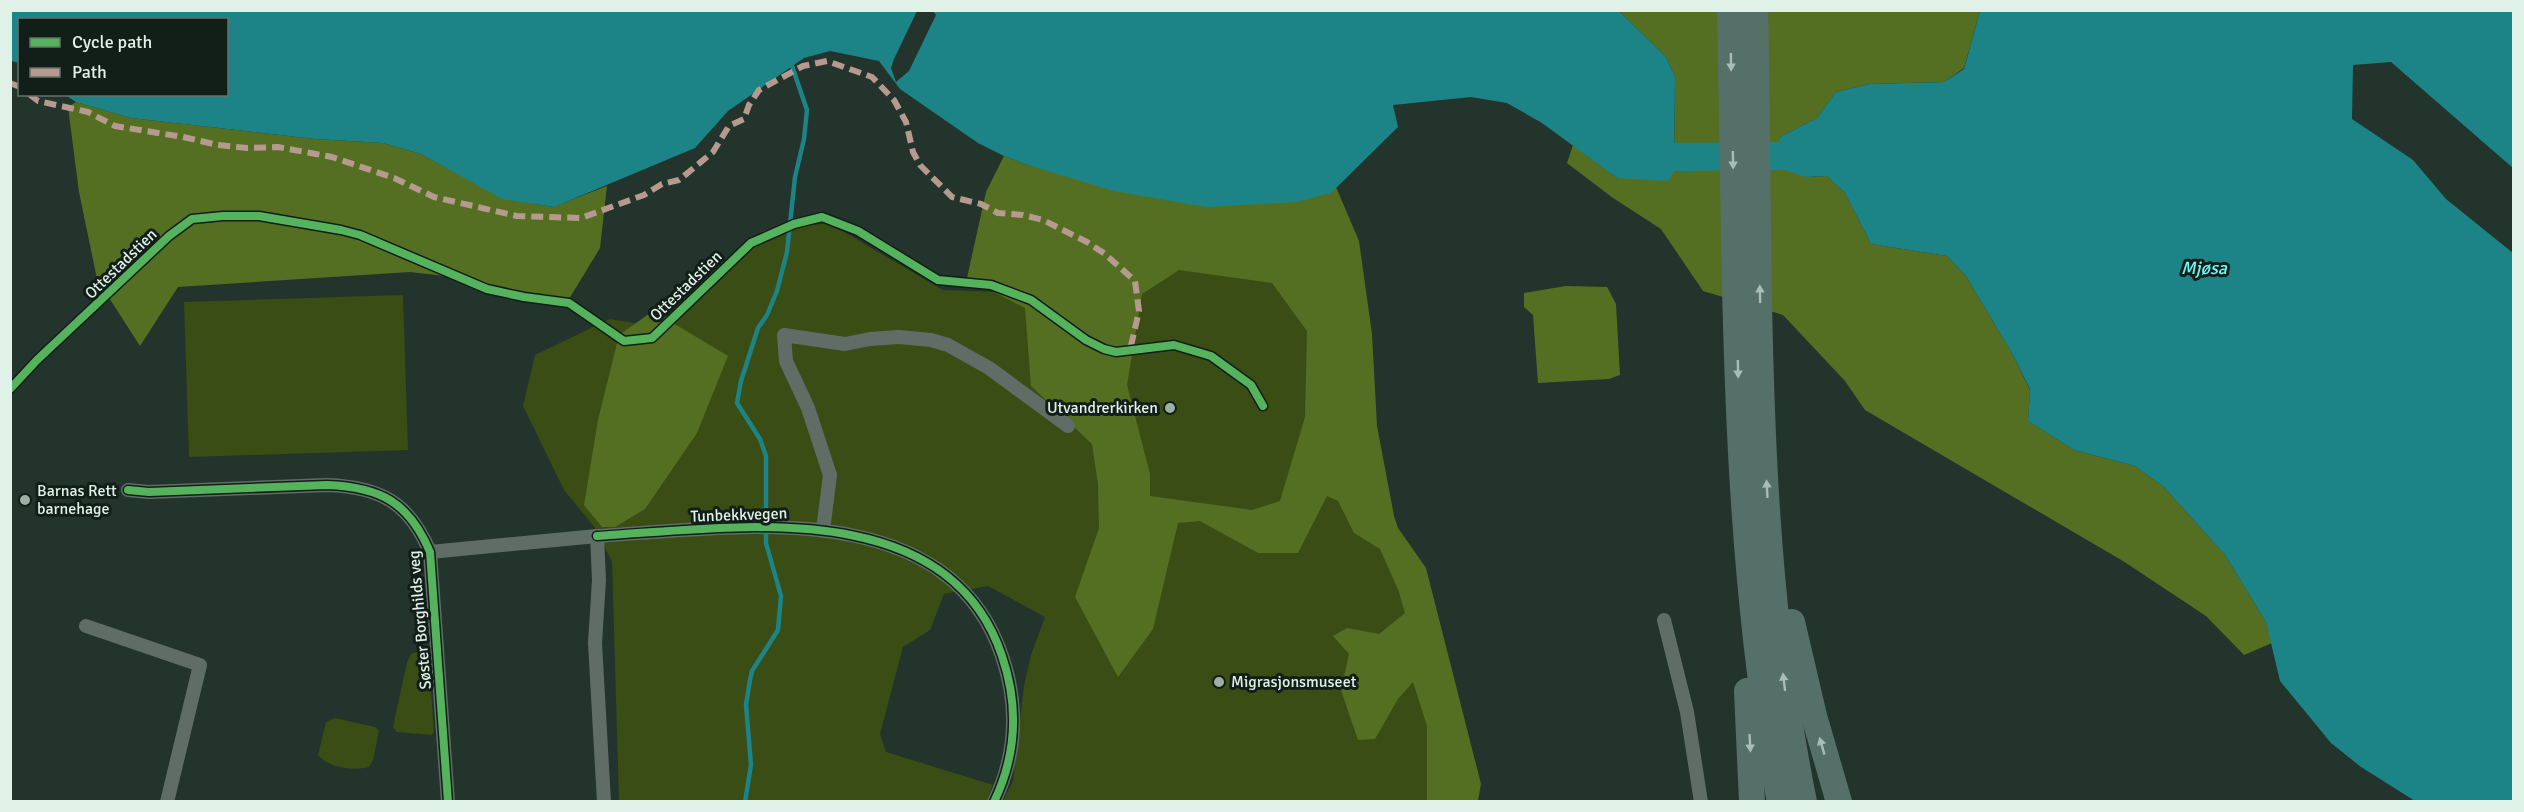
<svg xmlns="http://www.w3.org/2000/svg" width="2524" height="812" font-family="Signika,sans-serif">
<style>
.green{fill:#3a4d14}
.forest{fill:#556f22;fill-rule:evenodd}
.water{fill:#1c8487}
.pier{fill:#23342c}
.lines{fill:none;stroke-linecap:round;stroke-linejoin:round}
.stream{stroke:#1c8487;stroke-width:4.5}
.river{stroke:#1c8487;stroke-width:28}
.street{stroke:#606d67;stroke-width:14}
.highway{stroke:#557069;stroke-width:26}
.quiet{stroke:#b69a8f;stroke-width:6;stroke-dasharray:12 6;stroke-linecap:butt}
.cycleway-casing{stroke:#121e18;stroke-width:11}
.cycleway{stroke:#56b35d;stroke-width:8}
.oneway{fill:#a8bdb5}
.poi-dot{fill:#9eafa6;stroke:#121e18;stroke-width:2}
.labels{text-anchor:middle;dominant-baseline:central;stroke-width:6;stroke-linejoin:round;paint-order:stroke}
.street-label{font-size:16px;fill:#e0f1e8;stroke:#121e18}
.poi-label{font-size:16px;fill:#e0f1e8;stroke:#121e18;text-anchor:start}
.water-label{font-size:18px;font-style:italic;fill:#6ff6fb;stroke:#121e18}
</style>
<rect width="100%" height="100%" fill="#23342c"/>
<!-- green -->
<g class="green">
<path d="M 829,223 L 943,290 L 1000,292 L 1128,264 L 1348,255 L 1381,514 L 1476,801 L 1003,801 L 1013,781 L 1024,686 L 1031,655 L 1045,617 L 988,586 L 944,594 L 930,630 L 903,647 L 880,734 L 886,752 L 993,785 L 987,801 L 619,801 L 612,562 L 596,529 L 564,490 L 523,406 L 535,355 L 610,319 L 652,326 L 666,316 L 762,231 Z"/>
<path d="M 403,295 L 408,450 L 189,457 L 184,302 Z"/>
<path d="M 417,652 L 425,655 L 429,662 L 434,732 L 432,735 L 397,732 L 393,727 L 407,662 L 411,654 Z"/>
<path d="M 335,718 L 375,727 L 379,731 L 373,760 L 369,767 C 353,771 329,768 318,755 L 326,722 Z"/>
</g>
<!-- forest -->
<g class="forest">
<path d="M 1619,11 L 1980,11 L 1964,68 L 1944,82 L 1870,84 L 1836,92 L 1817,118 L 1780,137 L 1806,177 L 1827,176 L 1845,193 L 1871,244 L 1947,256 L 1966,276 L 2013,355 L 2030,390 L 2028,421 L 2074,450 L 2135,466 L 2164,487 L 2225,555 L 2266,622 L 2272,643 L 2244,655 L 2206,616 L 2123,561 L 1865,410 L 1845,381 L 1783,315 L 1703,291 L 1661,229 L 1613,198 L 1567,163 L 1573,145 L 1617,178 L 1674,171 L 1675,77 L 1666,57 Z"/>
<path d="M 76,102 L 131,118 L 315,139 L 383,143 L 421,154 L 502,198 L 553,207 L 607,186 L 600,248 L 566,304 L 445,276 L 410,272 L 178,287 L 140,346 L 97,279 L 79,192 L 68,107 Z"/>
<path d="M 1004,156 L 1028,165 L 1331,193 L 1336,187 L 1359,241 L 1372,334 L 1377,426 L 1394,516 L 1398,528 L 1426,568 L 1481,784 L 1478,801 L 1427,801 L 1427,726 L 1413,682 L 1398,699 L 1375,739 L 1358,740 L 1341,690 L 1349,654 L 1333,636 L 1347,628 L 1379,634 L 1405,613 L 1399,592 L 1380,549 L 1354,533 L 1338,501 L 1327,496 L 1298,553 L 1258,553 L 1200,521 L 1178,523 L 1153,629 L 1118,677 L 1075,597 L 1099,528 L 1098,484 L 1092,444 L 1031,386 L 1025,308 L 967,278 L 986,192 ZM 1179,270 L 1272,283 L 1307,331 L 1305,417 L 1280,501 L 1252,510 L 1150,496 L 1150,474 L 1127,385 L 1142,294 Z"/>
<path d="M 1566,286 L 1607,287 L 1616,304 L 1620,375 L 1609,379 L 1538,383 L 1533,315 L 1524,307 L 1524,293 Z"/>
<path d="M 653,311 L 728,356 L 697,433 L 645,509 L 615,527 L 602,527 L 584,505 L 598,420 L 619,335 Z"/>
</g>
<!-- water -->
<g class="water">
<path d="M 11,10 L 1619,11 L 1666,57 L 1675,77 L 1674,171 L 1668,181 L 1617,178 L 1542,123 L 1507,103 L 1471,97 L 1393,105 L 1398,127 L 1331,193 L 1296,202 L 1206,207 L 1114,191 L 1028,165 L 1004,156 L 978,143 L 900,89 L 879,61 L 830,51 L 804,58 L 728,111 L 695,148 L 554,207 L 502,199 L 421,154 L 383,143 L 315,139 L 131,118 L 76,102 L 65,95 L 226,94 L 226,20 L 20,20 L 19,63 L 11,61 Z"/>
<path d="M 1980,11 L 2513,11 L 2513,168 L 2391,62 L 2353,65 L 2352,119 L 2413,160 L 2446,199 L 2513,253 L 2513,801 L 2415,801 L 2361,767 L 2331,743 L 2280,681 L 2266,622 L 2225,555 L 2164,487 L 2135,466 L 2074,450 L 2028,421 L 2030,389 L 2013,355 L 1966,276 L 1947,256 L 1871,244 L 1845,193 L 1827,176 L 1806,177 L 1781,169 L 1780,137 L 1817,118 L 1836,92 L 1870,84 L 1944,82 L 1964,69 Z"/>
</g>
<!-- pier -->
<path class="pier" d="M 917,11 L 933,11 L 936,15 L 909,71 L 896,82 L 891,68 L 894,59 Z"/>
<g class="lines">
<!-- stream -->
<path class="stream" d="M 745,802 L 751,765 L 746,705 L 750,680 L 752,671 L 778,630 L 781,596 L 766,543 L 766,456 L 760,439 L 737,403 L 741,381 L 758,328 L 767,315 L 777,291 L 787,252 L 795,177 L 804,139 L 807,110 L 792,66"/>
<!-- river -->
<path class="river" d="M 1674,157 L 1781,156"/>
<!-- street -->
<g class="street">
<path d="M 128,490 L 149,492 L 327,485 C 380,487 409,502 430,552 L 448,802"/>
<path d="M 823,530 L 830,475 L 808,408 L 786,361 L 784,335 L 845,344 L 870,339 L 899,337 L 931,340 L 948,345 L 989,368 L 1068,426"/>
<path d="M 597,536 C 731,528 947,492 1002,656 C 1019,706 1017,754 994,802"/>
<path d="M 430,552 L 597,536 L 599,580 L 595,643 L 604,802"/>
<path d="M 1664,620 L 1687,712 L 1701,802"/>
<path d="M 86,626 L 200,665 L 167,802"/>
</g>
<!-- highway -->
<g class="highway">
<path d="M 1730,10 C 1736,275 1731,541 1780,802"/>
<path d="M 1755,10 C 1761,274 1751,542 1804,802"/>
<path d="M 1792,622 L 1814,716 L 1839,802"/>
<path d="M 1747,691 L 1752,802"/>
</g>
<!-- quiet -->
<g class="quiet">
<path d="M 10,83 L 20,87"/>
<path d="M 29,94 L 38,101 L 88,112 L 115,126 L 183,137 L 218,145 L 247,148 L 278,147 L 332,157 L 394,178 L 434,197 L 517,216 L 581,218 L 644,195 L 662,184 L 679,180 L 713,152 L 729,126 L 744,119 L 749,105 L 759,90 L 803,66 L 827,61 L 872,77 L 894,100 L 906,122 L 913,152 L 920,165 L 952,197 L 981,204 L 998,213 L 1023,215 L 1043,220 L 1087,242 L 1105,254 L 1135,281 L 1139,311 L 1130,350"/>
</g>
<defs>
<g id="cycleway">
<path d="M 10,389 L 37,360 L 169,236 L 192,219 L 223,216 L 259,216 L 341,230 L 360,235 L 487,289 L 524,297 L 569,303 L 624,341 L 652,338 L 751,243 L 794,224 L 822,217 L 858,231 L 938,280 L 991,285 L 1031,300 L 1086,340 L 1104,349 L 1116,352 L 1174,345 L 1211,356 L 1251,385 L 1263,406"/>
<path d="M 128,490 L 149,492 L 327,485 C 380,487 409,502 430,552 L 448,802"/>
<path d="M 597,536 C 731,528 947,492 1002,656 C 1019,706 1017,754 994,802"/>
</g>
</defs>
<!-- cycleway casing -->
<use href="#cycleway" class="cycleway-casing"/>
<!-- cycleway -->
<use href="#cycleway" class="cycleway"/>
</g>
<!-- one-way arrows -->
<defs><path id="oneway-solid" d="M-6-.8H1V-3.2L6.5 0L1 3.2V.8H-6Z" transform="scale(1.5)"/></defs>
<g class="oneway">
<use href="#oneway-solid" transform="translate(1731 62) rotate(89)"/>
<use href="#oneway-solid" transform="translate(1733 160) rotate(89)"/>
<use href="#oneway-solid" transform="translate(1760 294) rotate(-91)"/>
<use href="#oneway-solid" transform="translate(1738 369) rotate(89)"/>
<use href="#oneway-solid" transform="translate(1767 489) rotate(-93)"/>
<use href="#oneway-solid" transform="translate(1784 682) rotate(-97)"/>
<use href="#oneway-solid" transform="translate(1750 743) rotate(87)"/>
<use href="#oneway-solid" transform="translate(1822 746) rotate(-106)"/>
</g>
<!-- markers -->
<g class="poi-dot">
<circle cx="1170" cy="408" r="6"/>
<circle cx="25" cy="500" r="6"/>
<circle cx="1219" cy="682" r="6"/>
</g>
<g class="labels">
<!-- street labels -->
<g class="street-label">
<text transform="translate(121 264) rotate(-44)">Ottestadstien</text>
<text transform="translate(686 286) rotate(-44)">Ottestadstien</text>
<text transform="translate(739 515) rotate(-2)">Tunbekkvegen</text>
<text transform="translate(420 620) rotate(-95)">Søster Borghilds veg</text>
</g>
<!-- poi labels -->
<g class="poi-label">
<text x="1158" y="408" text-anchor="end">Utvandrerkirken</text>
<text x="37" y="491">Barnas Rett<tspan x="37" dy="18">barnehage</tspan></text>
<text x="1231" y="682">Migrasjonsmuseet</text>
</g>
<!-- water labels -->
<g class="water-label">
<text x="2204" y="268">Mjøsa</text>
</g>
</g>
<!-- border -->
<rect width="2524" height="812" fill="none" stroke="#e0f1e8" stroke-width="24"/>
<!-- legend -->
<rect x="18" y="18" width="210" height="78" fill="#121e18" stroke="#64726b" stroke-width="1.5"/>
<rect x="30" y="38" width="30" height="9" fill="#56b35d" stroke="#64726b" stroke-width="1.5"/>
<text x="72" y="48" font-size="18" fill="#e0f1e8">Cycle path</text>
<rect x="30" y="68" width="30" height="9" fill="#b69a8f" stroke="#64726b" stroke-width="1.5"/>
<text x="72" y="78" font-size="18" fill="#e0f1e8">Path</text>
</svg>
